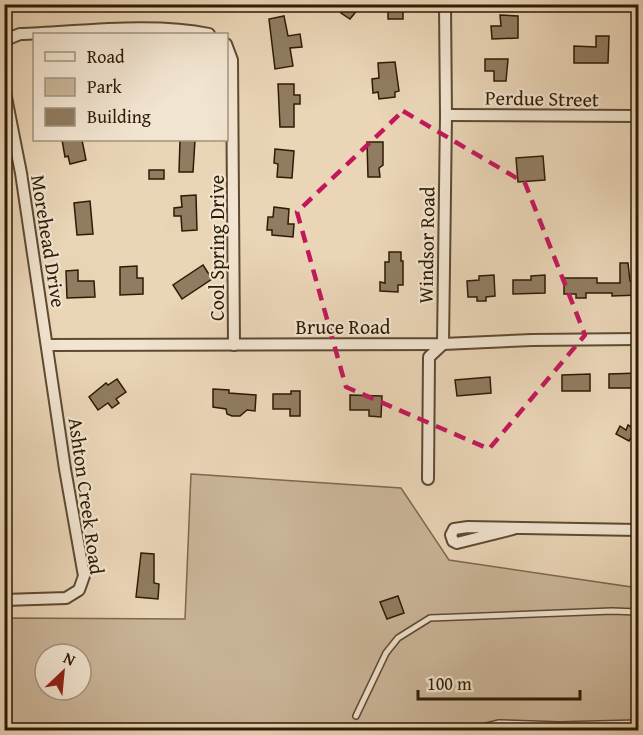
<svg xmlns="http://www.w3.org/2000/svg" width="643" height="735" font-family="'Gentium Book Plus',serif">
<style>
.green{fill:#cab599;stroke:#7c684e;stroke-width:1.5;fill-rule:evenodd}
.building{fill:#907c61;stroke:#2e1b04;stroke-width:1.5}
.lines{fill:none;stroke-linecap:round;stroke-linejoin:round}
.lane-casing{stroke:#5d4a31;stroke-width:8}
.street-casing{stroke:#5d4a31;stroke-width:14}
.lane{stroke:#f1e4d0;stroke-width:5}
.street{stroke:#f1e4d0;stroke-width:10}
.marked{fill:none;stroke:#c2185b;stroke-width:4.5;stroke-dasharray:12 8;stroke-linejoin:round}
.labels{text-anchor:middle;dominant-baseline:central;stroke-width:4.5;stroke-linejoin:round;paint-order:stroke}
.street-label{font-size:20px;fill:#2e1b04;stroke:#f1e4d0}
</style>
<rect width="100%" height="100%" fill="#ead5b7"/>
<filter id="stains"><feTurbulence type="fractalNoise" baseFrequency=".00333" numOctaves="4"/><feColorMatrix values="0 0 0 0 .2 0 0 0 0 .09 0 0 0 0 .02 0 0 0 .5 -.17"/></filter>
<radialGradient id="worn" r=".72"><stop offset=".6" stop-color="#630" stop-opacity="0"/><stop offset="1" stop-color="#630" stop-opacity=".3"/></radialGradient>
<!-- green -->
<path class="green" d="M 191,474 L 401,488 L 449,560 L 638,588 L 638,730 L 5,730 L 5,618 L 185,619 ZM 45,654 L 81,654 L 81,690 L 45,690 Z"/>
<!-- building -->
<g class="building">
<path d="M 347,4 L 352,4 L 358,9 L 350,19 L 341,13 Z"/>
<rect x="388" y="4" width="15" height="15"/>
<path d="M 500,15 L 518,16 L 518,38 L 492,39 L 491,26 L 501,26 Z"/>
<path d="M 284,16 L 288,36 L 300,34 L 302,47 L 290,48 L 293,66 L 275,69 L 269,19 Z"/>
<path d="M 596,36 L 609,36 L 608,63 L 574,63 L 574,46 L 596,47 Z"/>
<path d="M 485,59 L 508,59 L 506,81 L 494,81 L 494,71 L 485,71 Z"/>
<path d="M 395,62 L 399,91 L 395,92 L 395,97 L 379,99 L 378,92 L 373,93 L 372,79 L 379,78 L 378,63 Z"/>
<path d="M 278,84 L 294,84 L 294,95 L 300,95 L 300,104 L 294,104 L 294,127 L 280,127 Z"/>
<path d="M 62,140 L 82,140 L 86,160 L 70,164 L 68,156 L 65,157 Z"/>
<path d="M 180,140 L 195,140 L 193,172 L 179,172 Z"/>
<path d="M 367,142 L 383,142 L 383,165 L 379,168 L 380,177 L 368,177 Z"/>
<path d="M 275,149 L 294,151 L 292,178 L 277,177 L 278,164 L 274,163 Z"/>
<path d="M 543,156 L 545,180 L 518,182 L 516,158 Z"/>
<rect x="149" y="170" width="15" height="9"/>
<path d="M 196,195 L 197,230 L 182,231 L 181,216 L 174,216 L 174,208 L 182,207 L 181,196 Z"/>
<path d="M 90,201 L 93,234 L 77,235 L 74,203 Z"/>
<path d="M 274,207 L 289,209 L 288,224 L 294,224 L 293,237 L 272,235 L 272,230 L 267,230 L 268,217 L 273,217 Z"/>
<path d="M 389,252 L 401,252 L 401,261 L 403,261 L 403,285 L 398,285 L 398,292 L 380,291 L 380,282 L 385,283 L 385,262 L 389,262 Z"/>
<path d="M 620,263 L 628,263 L 630,281 L 639,280 L 639,295 L 612,296 L 612,293 L 586,293 L 586,298 L 576,298 L 576,294 L 564,294 L 564,278 L 597,278 L 597,283 L 620,283 Z"/>
<path d="M 203,265 L 212,279 L 182,299 L 173,285 Z"/>
<path d="M 137,266 L 137,278 L 143,278 L 143,294 L 120,295 L 120,267 Z"/>
<path d="M 78,270 L 78,281 L 94,281 L 95,297 L 67,298 L 66,271 Z"/>
<path d="M 494,275 L 495,296 L 486,297 L 486,301 L 477,301 L 477,297 L 468,297 L 467,281 L 479,280 L 479,276 Z"/>
<path d="M 545,275 L 545,293 L 513,294 L 513,280 L 531,280 L 531,276 Z"/>
<path d="M 639,373 L 639,388 L 609,388 L 609,374 Z"/>
<path d="M 590,374 L 590,391 L 562,391 L 562,375 Z"/>
<path d="M 490,377 L 491,393 L 457,396 L 455,380 Z"/>
<path d="M 117,379 L 126,392 L 116,399 L 119,403 L 112,408 L 108,403 L 98,410 L 89,397 L 106,383 L 108,385 Z"/>
<path d="M 213,389 L 229,390 L 229,393 L 256,395 L 255,411 L 247,410 L 240,416 L 232,416 L 227,414 L 226,409 L 213,407 Z"/>
<path d="M 291,391 L 300,391 L 300,416 L 290,416 L 290,409 L 273,409 L 273,394 L 291,394 Z"/>
<path d="M 350,395 L 382,396 L 381,417 L 369,416 L 369,410 L 350,410 Z"/>
<path d="M 628,425 L 636,430 L 629,441 L 616,434 L 620,426 L 626,430 Z"/>
<path d="M 141,553 L 154,554 L 154,583 L 159,584 L 158,599 L 136,597 Z"/>
<path d="M 398,596 L 404,613 L 387,619 L 380,602 Z"/>
</g>
<g class="lines">
<defs>
<g id="lane">
<path d="M 356,716 L 386,653 L 398,638 L 430,618 L 612,611 L 638,612"/>
<path d="M 470,730 L 499,723 L 560,725 L 638,723"/>
</g>
<g id="street">
<path d="M 4,42 L 10,38 L 20,34 C 78,32 152,22 209,34"/>
<path d="M 226,44 L 232,60 L 234,345"/>
<path d="M 4,87 L 21,173 L 65,469 L 84,576 L 79,590 L 66,598 L 4,600"/>
<path d="M 446,115 L 638,116"/>
<path d="M 47,345 L 443,344 L 532,340 L 638,339"/>
<path d="M 428,479 L 429,357 L 443,344 L 446,115 L 445,4"/>
<path d="M 513,529 L 457,543 L 453,541 L 451,535 L 454,529 L 468,527 L 638,530"/>
</g>
</defs>
<!-- lane casing -->
<use href="#lane" class="lane-casing"/>
<!-- street casing -->
<use href="#street" class="street-casing"/>
<!-- lane -->
<use href="#lane" class="lane"/>
<!-- street -->
<use href="#street" class="street"/>
</g>
<!-- marked area -->
<path class="marked" d="M 403,111 L 525,183 L 585,335 L 489,449 L 346,387 L 297,212 Z"/>
<g class="labels">
<!-- street labels -->
<g class="street-label">
<text transform="translate(542 98) rotate(1)">Perdue Street</text>
<text transform="translate(49 241) rotate(81)">Morehead Drive</text>
<text transform="translate(426 245) rotate(-89)">Windsor Road</text>
<text transform="translate(216 248) rotate(-90)">Cool Spring Drive</text>
<text x="343" y="326">Bruce Road</text>
<text transform="translate(87 496) rotate(82)">Ashton Creek Road</text>
</g>
</g>
<!-- margin -->
<rect width="643" height="735" fill="none" stroke="#ead5b7" stroke-width="24"/>
<rect x="6" y="6" width="631" height="723" fill="none" stroke="#2e1b04" stroke-width="3"/>
<rect x="12" y="12" width="619" height="711" fill="none" stroke="#2e1b04" stroke-width="1.5"/>
<!-- legend -->
<rect x="33" y="33" width="195" height="108" fill="#f1e4d0" stroke="#a3947e" stroke-width="1.5"/>
<rect x="45" y="52" width="30" height="9" fill="#f1e4d0" stroke="#a3947e" stroke-width="1.5"/>
<text x="87" y="63" font-size="18" fill="#2e1b04">Road</text>
<rect x="45" y="78" width="30" height="18" fill="#cab599" stroke="#a3947e" stroke-width="1.5"/>
<text x="87" y="93" font-size="18" fill="#2e1b04">Park</text>
<rect x="45" y="108" width="30" height="18" fill="#907c61" stroke="#a3947e" stroke-width="1.5"/>
<text x="87" y="123" font-size="18" fill="#2e1b04">Building</text>
<!-- north arrow -->
<g transform="translate(63 672) rotate(26)"><circle r="28" fill="#f1e4d0" stroke="#a3947e" stroke-width="1.5"/>
<path d="M0-4.5L10 22L0 15L-10 22Z" fill="#8f2418"/>
<text y="-9" font-size="16" font-weight="bold" text-anchor="middle" fill="#2e1b04">N</text>
</g>
<!-- scale -->
<path d="M418 690v9h162v-9" fill="none" stroke="#2e1b04" stroke-width="3"/>
<text x="427" y="690" font-size="18" fill="#2e1b04" stroke="#f1e4d0" stroke-width="4.5" paint-order="stroke">100 m</text>
<rect width="100%" height="100%" filter="url(#stains)"/>
<rect width="100%" height="100%" fill="url(#worn)"/>
</svg>
